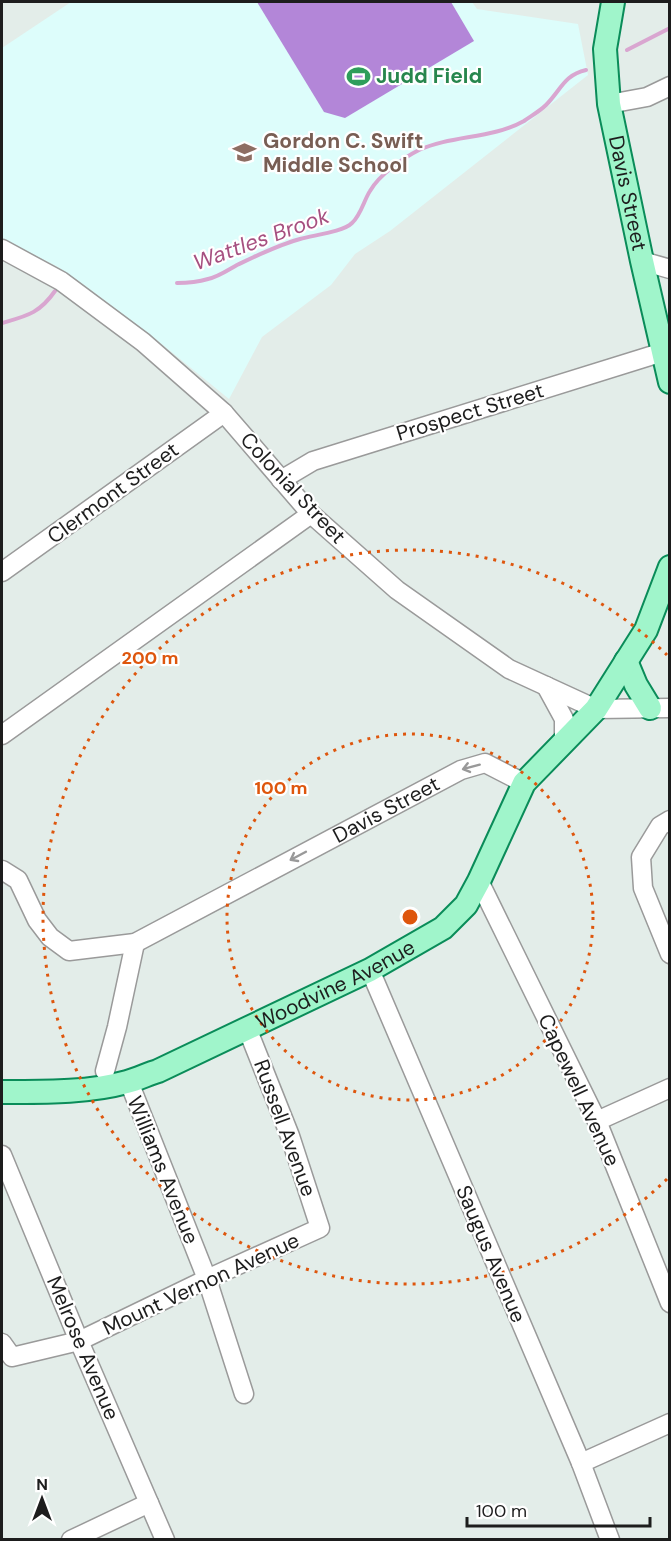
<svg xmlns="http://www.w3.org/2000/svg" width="671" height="1541" font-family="'DM Sans',sans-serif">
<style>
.education{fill:#ddfdfb}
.pitch{fill:#b386d8}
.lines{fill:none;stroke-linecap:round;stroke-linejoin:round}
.stream{stroke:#d9a6d0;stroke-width:4}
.minor-casing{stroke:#9a9a9a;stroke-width:21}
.major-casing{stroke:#0a8c59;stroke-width:26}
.minor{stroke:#fff;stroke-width:18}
.major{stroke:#a0f5cb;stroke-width:22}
.oneway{stroke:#999}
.ring{fill:none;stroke:#de560d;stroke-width:3;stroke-dasharray:3 6}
.labels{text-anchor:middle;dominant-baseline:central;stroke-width:4.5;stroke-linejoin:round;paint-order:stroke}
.leisure-label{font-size:21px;font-weight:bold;fill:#27864d;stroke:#fff;text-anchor:start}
.education-label{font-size:21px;font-weight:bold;fill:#785e54;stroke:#fff;text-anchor:start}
.street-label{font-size:21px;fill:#1d1d1d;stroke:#fff}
.water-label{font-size:22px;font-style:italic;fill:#a65080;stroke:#fff}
.centre{fill:#de560d;stroke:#fff;stroke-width:3}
.ring-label{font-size:18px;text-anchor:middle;font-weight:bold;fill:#de560d;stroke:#fff;stroke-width:4.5;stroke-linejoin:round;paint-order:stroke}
</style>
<rect width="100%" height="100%" fill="#e3ede9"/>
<!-- education -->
<path class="education" d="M 71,2 L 472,2 L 477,9 L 578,24 L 588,75 L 390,231 L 355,254 L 331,285 L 262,337 L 229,399 L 147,332 L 83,284 L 58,267 L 2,238 L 2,48 Z"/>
<!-- pitch -->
<path class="pitch" d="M 257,2 L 451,2 L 474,41 L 345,118 L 324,112 Z"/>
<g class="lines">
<!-- stream -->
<g class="stream">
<path d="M 627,50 L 670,28"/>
<path d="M 177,283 C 187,283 198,282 208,279 C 218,277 228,270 237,265 C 258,255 278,245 300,239 C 314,235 343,232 352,223 C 361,215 364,200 370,191 C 379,175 403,158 419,150 C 452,135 492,139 524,121 C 531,116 540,111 546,105 C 561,90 564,75 586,70"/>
<path d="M 2,323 C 26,316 39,314 55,291"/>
</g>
<defs>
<g id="minor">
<path d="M 609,104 L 647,97 L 670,86"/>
<path d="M 2,249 L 61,281 L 143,342 L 224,413 L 311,514 L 397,590 L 509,669 L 596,709 L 670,708"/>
<path d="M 642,261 L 670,269"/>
<path d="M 281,480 L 313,461 L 663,352"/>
<path d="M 2,572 L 224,413"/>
<path d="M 546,686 L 564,719 L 564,742"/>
<path d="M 2,735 L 311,514"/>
<path d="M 670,820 L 660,826 L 641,857 L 643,888 L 670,954"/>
<path id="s1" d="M 2,870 L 18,880 L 37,920 L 50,937 L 69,951 L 135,943 L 461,770 L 485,763 L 524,783"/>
<path d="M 479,881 L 597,1121 L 670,1303"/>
<path d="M 370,970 L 581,1463 L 610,1540"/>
<path d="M 105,1071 L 117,1027 L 135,943"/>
<path d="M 129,1082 L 207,1279 L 244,1394"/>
<path d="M 597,1121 L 670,1088"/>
<path d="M 2,1155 L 79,1341 L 165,1540"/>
<path d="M 2,1343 L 12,1357 L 79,1341 L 207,1279 L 320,1228 L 290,1136 L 247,1028"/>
<path d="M 581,1463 L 670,1423"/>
<path d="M 71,1540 L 149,1503"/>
</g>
<g id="major">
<path id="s2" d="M 613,2 L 605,49 L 609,104 L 642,261 L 670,382"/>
<path d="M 626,661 L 636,685 L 650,708"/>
<path id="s3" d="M 2,1092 C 43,1092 87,1093 127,1082 C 138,1079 148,1074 158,1071 L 370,970 L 443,928 L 466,905 L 479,881 L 524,783 L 596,709 L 646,630 L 670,567"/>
</g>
</defs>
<!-- minor casing -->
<use href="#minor" class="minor-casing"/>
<!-- major casing -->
<use href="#major" class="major-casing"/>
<!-- minor -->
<use href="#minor" class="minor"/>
<!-- major -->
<use href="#major" class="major"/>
</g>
<!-- one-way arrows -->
<defs><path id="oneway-shaft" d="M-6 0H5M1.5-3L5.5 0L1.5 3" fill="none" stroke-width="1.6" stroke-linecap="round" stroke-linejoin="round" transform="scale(1.5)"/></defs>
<g class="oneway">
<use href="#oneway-shaft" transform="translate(471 767) rotate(165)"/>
<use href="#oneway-shaft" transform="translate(298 856) rotate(152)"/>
</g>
<!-- distance rings -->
<g class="ring">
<circle cx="410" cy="917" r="183"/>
<path d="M667 1179A367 367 0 1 1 667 655"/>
</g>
<!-- icons -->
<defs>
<symbol id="stadium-bare" viewBox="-9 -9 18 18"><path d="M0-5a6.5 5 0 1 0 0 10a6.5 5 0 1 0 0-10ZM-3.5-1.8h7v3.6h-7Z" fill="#2e9e5b" stroke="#fff" stroke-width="2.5" paint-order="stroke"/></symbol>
<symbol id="school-bare" viewBox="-9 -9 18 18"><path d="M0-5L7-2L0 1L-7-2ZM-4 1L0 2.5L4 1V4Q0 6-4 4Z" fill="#8d6e63" stroke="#fff" stroke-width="2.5" paint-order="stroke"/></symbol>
</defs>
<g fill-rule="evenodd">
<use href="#stadium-bare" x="342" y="60" width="33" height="33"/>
<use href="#school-bare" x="228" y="136" width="33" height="33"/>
</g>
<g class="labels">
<!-- leisure labels -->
<g class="leisure-label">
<text x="376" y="76">Judd Field</text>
</g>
<!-- education labels -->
<g class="education-label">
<text x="263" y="141">Gordon C. Swift<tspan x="263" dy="24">Middle School</tspan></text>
</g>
<!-- street labels -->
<g class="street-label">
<text stroke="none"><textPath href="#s2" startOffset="194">Davis Street</textPath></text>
<text transform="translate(470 412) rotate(-17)">Prospect Street</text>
<text transform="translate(293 488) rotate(47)">Colonial Street</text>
<text transform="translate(113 493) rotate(-36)">Clermont Street</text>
<text stroke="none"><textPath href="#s1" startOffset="459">Davis Street</textPath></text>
<text stroke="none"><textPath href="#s3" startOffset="356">Woodvine Avenue</textPath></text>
<text transform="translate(579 1090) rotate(65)">Capewell Avenue</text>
<text transform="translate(285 1128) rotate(70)">Russell Avenue</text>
<text transform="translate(163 1170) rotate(68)">Williams Avenue</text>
<text transform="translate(491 1254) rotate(67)">Saugus Avenue</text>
<text transform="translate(201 1284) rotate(-25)">Mount Vernon Avenue</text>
<text transform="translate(83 1348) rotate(67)">Melrose Avenue</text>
</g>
<!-- water labels -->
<g class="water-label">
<text transform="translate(261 239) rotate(-20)">Wattles Brook</text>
</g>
</g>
<circle cx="410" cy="917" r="9" class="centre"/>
<g class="ring-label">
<text x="150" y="664">200 m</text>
<text x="281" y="794">100 m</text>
</g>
<!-- border -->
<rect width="671" height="1541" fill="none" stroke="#1d1d1d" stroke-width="6"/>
<!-- north arrow -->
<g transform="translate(42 1499)" stroke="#ffffff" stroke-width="4.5" paint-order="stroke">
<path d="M0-4.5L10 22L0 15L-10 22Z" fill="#1d1d1d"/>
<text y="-9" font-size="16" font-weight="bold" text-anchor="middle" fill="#1d1d1d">N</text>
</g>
<!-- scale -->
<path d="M467 1517v9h183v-9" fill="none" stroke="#1d1d1d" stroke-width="3"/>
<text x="476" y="1517" font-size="18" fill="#1d1d1d" stroke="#ffffff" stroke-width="4.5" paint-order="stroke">100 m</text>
</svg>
